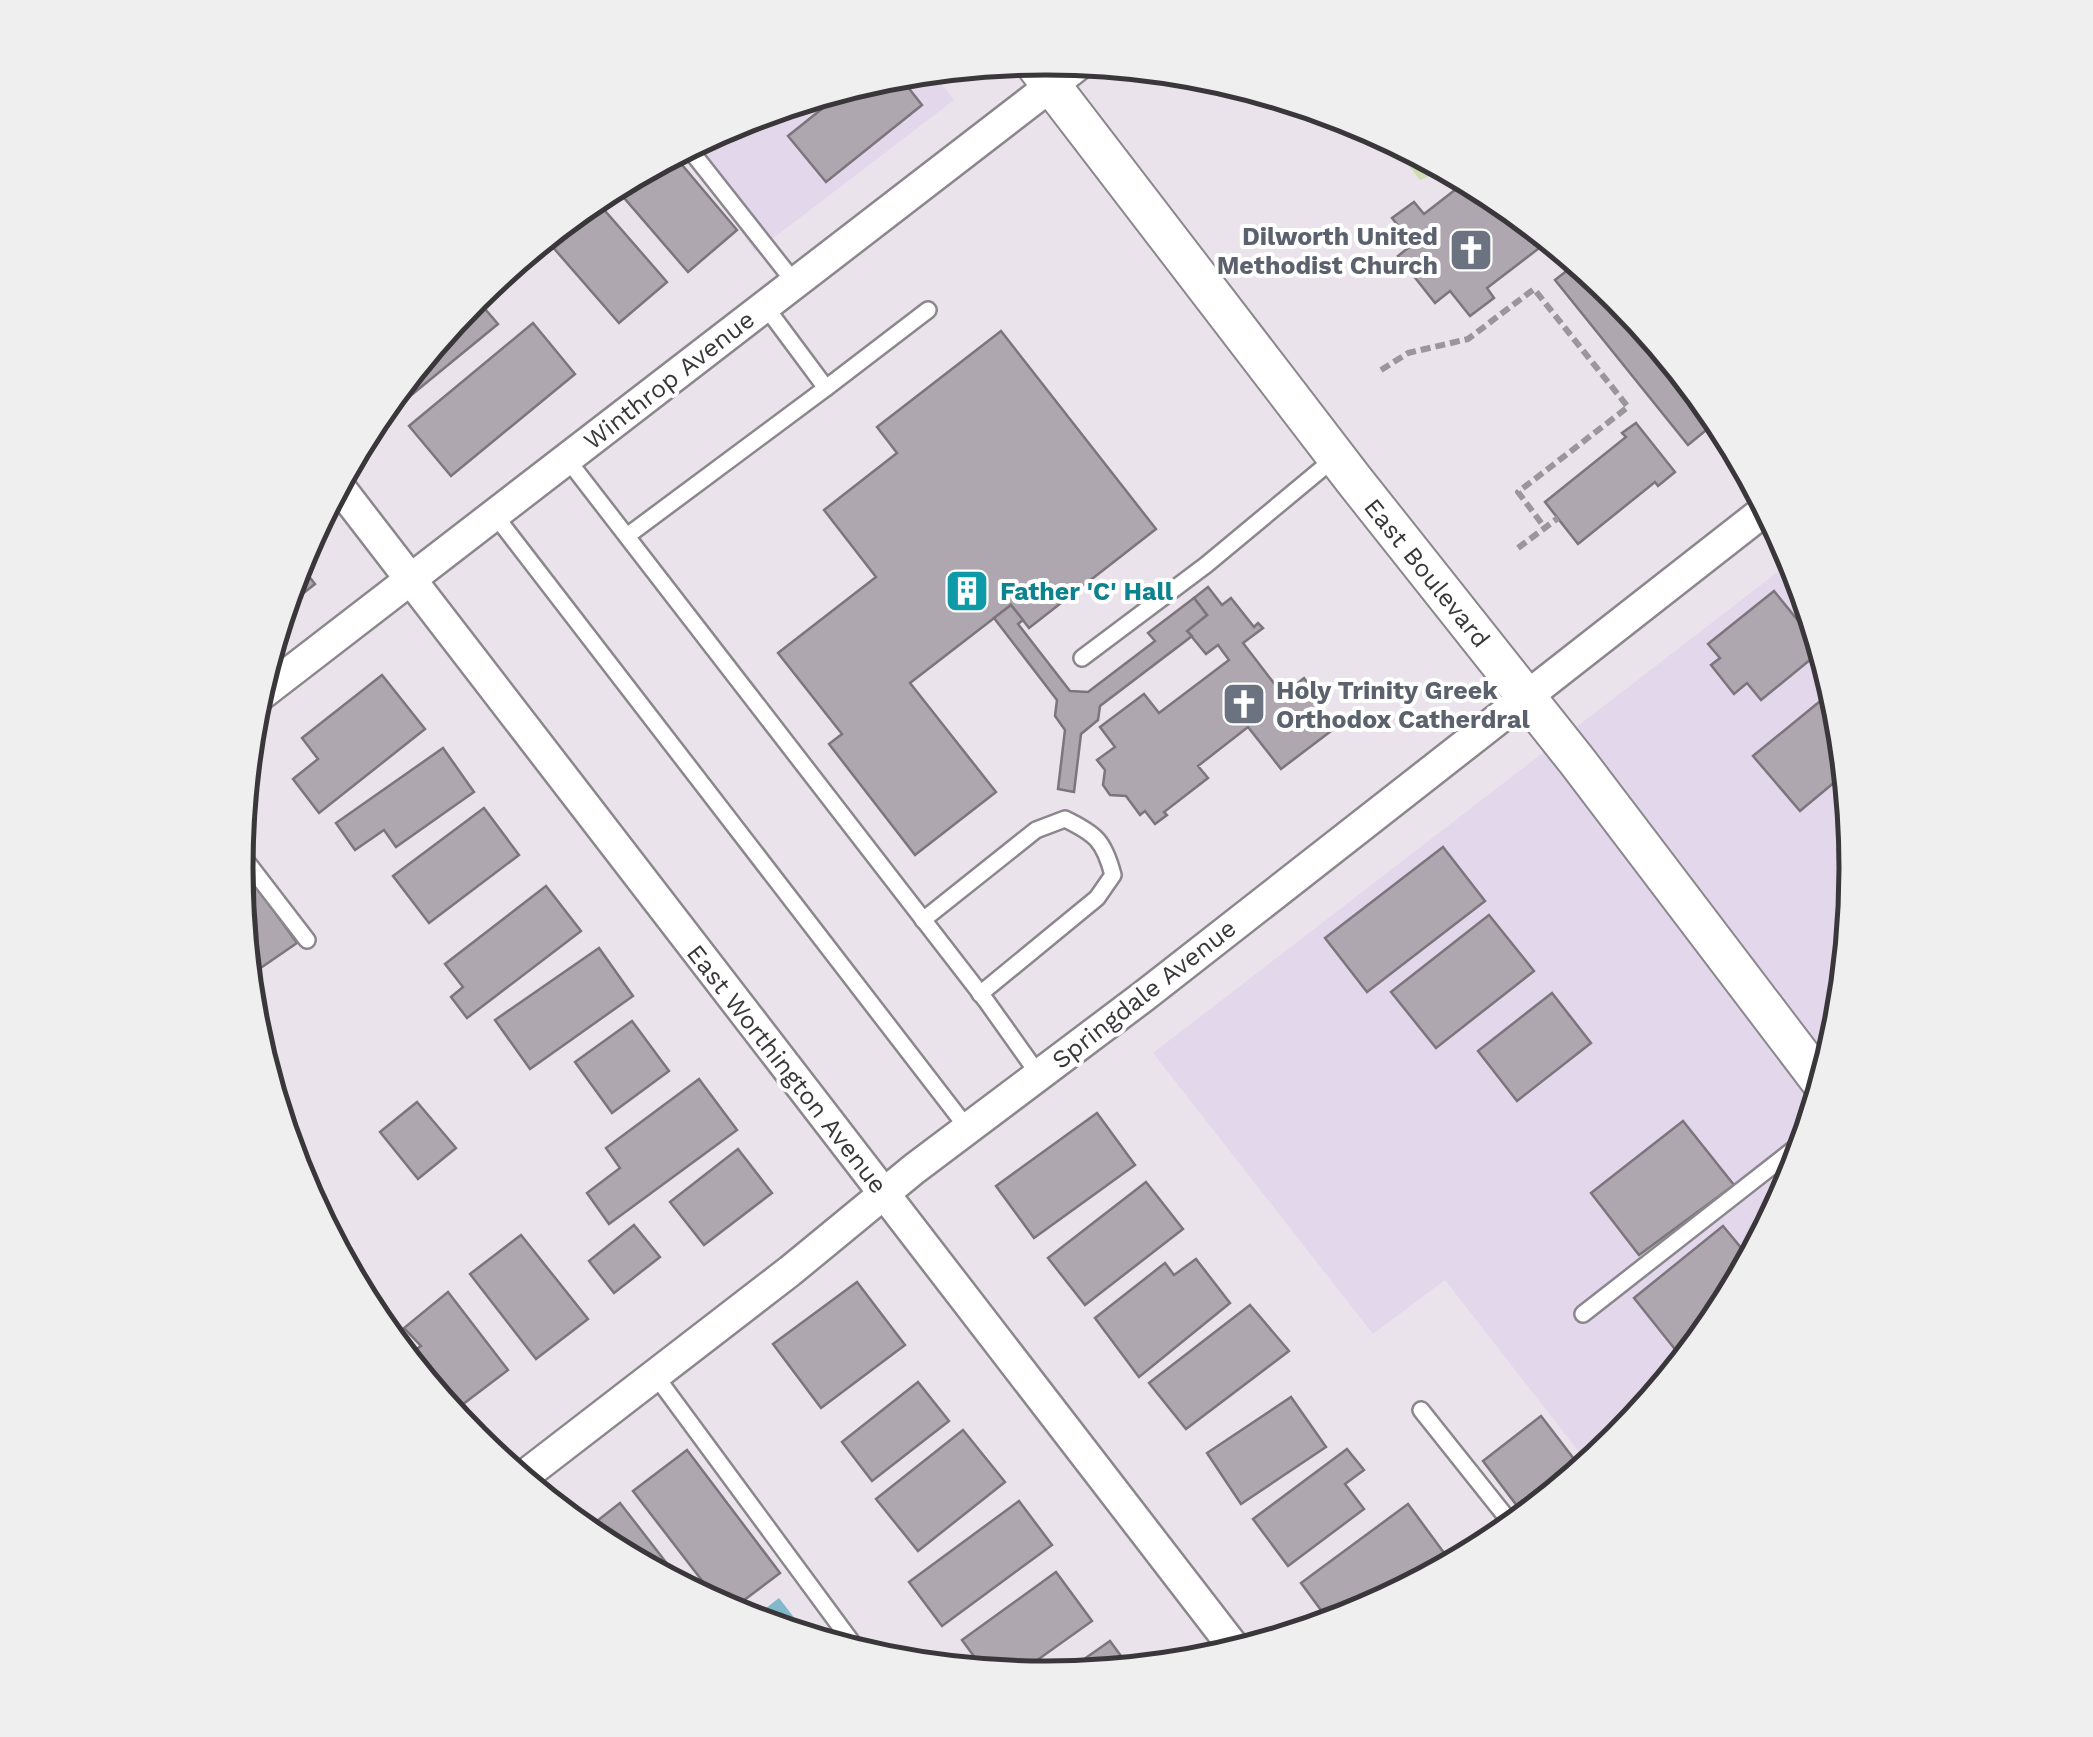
<svg xmlns="http://www.w3.org/2000/svg" width="2093" height="1737" font-family="'Work Sans',sans-serif">
<style>
.commercial{fill:#e2d7eb}
.green{fill:#cfdeb1}
.water{fill:#81b9ca}
.building{fill:#aea7af;stroke:#7b757c;stroke-width:2.5}
.lines{fill:none;stroke-linecap:round;stroke-linejoin:round}
.service-casing{stroke:#8c868d;stroke-width:20}
.minor-casing{stroke:#8c868d;stroke-width:35}
.tertiary-casing{stroke:#8c868d;stroke-width:42}
.path{stroke:#9b969b;stroke-width:6;stroke-dasharray:10 5;stroke-linecap:butt}
.service{stroke:#fff;stroke-width:15}
.minor{stroke:#fff;stroke-width:30}
.tertiary{stroke:#fff;stroke-width:38}
.labels{text-anchor:middle;dominant-baseline:central;stroke-width:8;stroke-linejoin:round;paint-order:stroke}
.worship-label{font-size:25px;font-weight:bold;fill:#5b616d;stroke:#fff;text-anchor:end}
.street-label{font-size:25px;fill:#3a373a;stroke:#fff}
.culture-label{font-size:25px;font-weight:bold;fill:#0d838f;stroke:#fff;text-anchor:start}
.rim{fill:none;stroke:#3a373a;stroke-width:5}
</style>
<rect width="100%" height="100%" fill="#eae3eb"/>
<!-- commercial -->
<g class="commercial">
<path d="M 930,69 L 954,100 L 755,252 L 685,147 L 737,119 L 889,73 Z"/>
<path d="M 1796,558 L 1842,711 L 1857,869 L 1842,1027 L 1796,1179 L 1721,1320 L 1620,1442 L 1590,1466 L 1445,1280 L 1373,1334 L 1153,1053 Z"/>
</g>
<!-- green -->
<path class="green" d="M 1383,133 L 1449,168 L 1420,180 Z"/>
<!-- water -->
<path class="water" d="M 779,1598 L 812,1641 L 751,1620 Z"/>
<!-- building -->
<g class="building">
<path d="M 896,72 L 922,105 L 826,182 L 788,136 L 853,84 Z"/>
<path d="M 672,153 L 737,230 L 688,272 L 613,185 Z"/>
<path d="M 1469,179 L 1498,195 L 1551,239 L 1487,288 L 1494,298 L 1470,316 L 1450,291 L 1435,303 L 1398,256 L 1413,244 L 1392,218 L 1414,202 L 1424,214 Z"/>
<path d="M 593,197 L 667,282 L 619,323 L 544,237 Z"/>
<path d="M 1575,258 L 1620,295 L 1721,418 L 1688,445 L 1555,280 L 1578,262 Z"/>
<path d="M 473,295 L 498,324 L 398,406 L 390,396 Z"/>
<path d="M 533,323 L 575,374 L 451,476 L 409,426 Z"/>
<path d="M 1001,331 L 1156,529 L 1029,628 L 1011,605 L 910,683 L 996,792 L 915,855 L 829,744 L 842,734 L 778,653 L 876,577 L 824,510 L 897,453 L 877,427 Z"/>
<path d="M 1636,423 L 1675,472 L 1658,486 L 1655,482 L 1578,544 L 1545,502 L 1626,437 L 1622,433 Z"/>
<path d="M 297,561 L 315,584 L 282,610 Z"/>
<path d="M 1208,587 L 1222,605 L 1231,598 L 1254,627 L 1258,623 L 1263,628 L 1243,643 L 1283,695 L 1304,678 L 1309,685 L 1304,689 L 1335,728 L 1281,769 L 1248,727 L 1198,766 L 1208,778 L 1164,812 L 1167,815 L 1155,824 L 1145,811 L 1140,815 L 1126,796 L 1110,795 L 1103,785 L 1105,770 L 1097,760 L 1115,747 L 1100,727 L 1144,694 L 1159,713 L 1229,660 L 1218,645 L 1206,654 L 1187,631 L 1207,615 L 1194,598 Z"/>
<path d="M 1774,591 L 1822,650 L 1761,700 L 1747,683 L 1734,694 L 1711,665 L 1720,658 L 1708,644 Z"/>
<path d="M 1194,598 L 1207,615 L 1187,631 L 1192,636 L 1100,706 L 1098,720 L 1081,734 L 1074,792 L 1058,789 L 1065,730 L 1055,716 L 1057,700 L 994,618 L 1011,605 L 1023,620 L 1018,624 L 1070,691 L 1088,692 L 1155,641 L 1148,633 Z"/>
<path d="M 382,675 L 425,729 L 319,813 L 293,779 L 318,759 L 302,738 Z"/>
<path d="M 1835,689 L 1842,711 L 1848,771 L 1800,811 L 1753,756 Z"/>
<path d="M 443,748 L 474,792 L 396,847 L 384,830 L 355,850 L 336,823 Z"/>
<path d="M 484,808 L 519,855 L 429,923 L 393,876 Z"/>
<path d="M 1443,847 L 1485,901 L 1367,992 L 1325,938 Z"/>
<path d="M 236,858 L 297,943 L 246,978 L 236,868 Z"/>
<path d="M 1857,877 L 1853,911 L 1838,892 Z"/>
<path d="M 546,886 L 581,931 L 467,1018 L 451,997 L 463,987 L 445,964 Z"/>
<path d="M 1489,915 L 1534,971 L 1436,1048 L 1391,992 Z"/>
<path d="M 599,948 L 633,996 L 530,1069 L 495,1020 Z"/>
<path d="M 1552,993 L 1591,1043 L 1517,1101 L 1478,1051 Z"/>
<path d="M 632,1021 L 669,1071 L 612,1113 L 575,1062 Z"/>
<path d="M 699,1079 L 737,1130 L 609,1224 L 587,1193 L 620,1168 L 606,1148 Z"/>
<path d="M 417,1102 L 456,1148 L 418,1179 L 380,1132 Z"/>
<path d="M 1097,1113 L 1135,1165 L 1034,1238 L 996,1186 Z"/>
<path d="M 1683,1121 L 1734,1185 L 1639,1255 L 1591,1193 Z"/>
<path d="M 738,1149 L 772,1193 L 704,1245 L 670,1202 Z"/>
<path d="M 1146,1182 L 1183,1229 L 1085,1305 L 1048,1258 Z"/>
<path d="M 634,1225 L 660,1257 L 614,1293 L 589,1261 Z"/>
<path d="M 1723,1226 L 1752,1261 L 1721,1318 L 1678,1353 L 1634,1298 Z"/>
<path d="M 521,1235 L 588,1319 L 536,1359 L 470,1274 Z"/>
<path d="M 1196,1259 L 1230,1303 L 1139,1377 L 1095,1318 L 1165,1263 L 1174,1275 Z"/>
<path d="M 857,1282 L 905,1345 L 821,1408 L 773,1344 Z"/>
<path d="M 448,1292 L 508,1370 L 450,1414 L 404,1358 L 421,1346 L 404,1328 Z"/>
<path d="M 1250,1305 L 1289,1351 L 1186,1429 L 1149,1383 Z"/>
<path d="M 918,1382 L 949,1421 L 872,1481 L 842,1442 Z"/>
<path d="M 1291,1397 L 1326,1447 L 1241,1504 L 1207,1453 Z"/>
<path d="M 1541,1416 L 1584,1472 L 1527,1519 L 1483,1461 Z"/>
<path d="M 963,1430 L 1005,1482 L 918,1551 L 876,1499 Z"/>
<path d="M 1347,1449 L 1364,1470 L 1345,1484 L 1364,1509 L 1288,1566 L 1253,1519 Z"/>
<path d="M 687,1450 L 780,1573 L 727,1613 L 633,1491 Z"/>
<path d="M 1019,1501 L 1052,1545 L 942,1626 L 909,1582 Z"/>
<path d="M 620,1503 L 689,1592 L 595,1542 L 583,1532 Z"/>
<path d="M 1408,1504 L 1453,1565 L 1356,1618 L 1332,1625 L 1301,1583 Z"/>
<path d="M 1056,1572 L 1092,1621 L 1015,1676 L 987,1674 L 962,1640 Z"/>
<path d="M 1110,1641 L 1132,1671 L 1057,1678 Z"/>
</g>
<g class="lines">
<defs>
<g id="service">
<path d="M 687,146 L 795,283"/>
<path d="M 765,306 L 826,388 L 928,310"/>
<path d="M 567,459 L 987,1002 L 1039,1075"/>
<path d="M 494,514 L 968,1129"/>
<path d="M 627,536 L 826,388"/>
<path d="M 1082,658 L 1206,565 L 1336,457"/>
<path d="M 237,849 L 307,940"/>
<path d="M 923,920 L 1036,830 L 1065,819 C 1096,834 1104,841 1113,875 L 1097,898 L 980,994"/>
<path d="M 1583,1314 L 1808,1138"/>
<path d="M 655,1375 L 862,1656"/>
<path d="M 1421,1410 L 1515,1528"/>
</g>
<g id="minor">
<path d="M 337,484 L 1239,1654"/>
<path d="M 254,700 L 1083,61"/>
<path d="M 519,1480 L 790,1271 L 914,1169 L 1144,996 L 1769,507"/>
</g>
<path id="tertiary" d="M 1031,59 L 1354,480 L 1577,761 L 1824,1086"/>
</defs>
<!-- service casing -->
<use href="#service" class="service-casing"/>
<!-- minor casing -->
<use href="#minor" class="minor-casing"/>
<!-- tertiary casing -->
<use href="#tertiary" class="tertiary-casing"/>
<!-- path -->
<g class="path">
<path d="M 1381,370 L 1408,353 L 1468,339 L 1534,289 L 1628,407 L 1518,492 L 1545,528"/>
<path d="M 1518,548 L 1558,518"/>
</g>
<!-- service -->
<use href="#service" class="service"/>
<!-- minor -->
<use href="#minor" class="minor"/>
<!-- tertiary -->
<use href="#tertiary" class="tertiary"/>
</g>
<!-- icons -->
<defs>
<symbol id="church-square" viewBox="-11 -11 22 22"><rect x="-9" y="-9" width="18" height="18" rx="4" fill="#6b7280" stroke="#fff"/><path d="M-1.2-6h2.4v3.5h3.3v2.4h-3.3V6h-2.4V-.1h-3.3v-2.4h3.3Z" fill="#fff"/></symbol>
<symbol id="building-square" viewBox="-11 -11 22 22"><rect x="-9" y="-9" width="18" height="18" rx="4" fill="#0f9aa8" stroke="#fff"/><path d="M-4-6H4V6H1V3H-1V6H-4ZM-2.5-4.3h1.7v1.8h-1.7ZM.8-4.3h1.7v1.8H.8ZM-2.5-1h1.7V.8h-1.7ZM.8-1h1.7V.8H.8Z" fill="#fff"/></symbol>
</defs>
<g fill-rule="evenodd">
<use href="#church-square" x="1446" y="225" width="50" height="50"/>
<use href="#building-square" x="942" y="566" width="50" height="50"/>
<use href="#church-square" x="1219" y="679" width="50" height="50"/>
</g>
<g class="labels">
<!-- worship labels -->
<g class="worship-label">
<text x="1438" y="236">Dilworth United<tspan x="1438" dy="29">Methodist Church</tspan></text>
<text x="1276" y="690" text-anchor="start">Holy Trinity Greek<tspan x="1276" dy="29">Orthodox Catherdral</tspan></text>
</g>
<!-- street labels -->
<g class="street-label">
<text transform="translate(669 380) rotate(-38)">Winthrop Avenue</text>
<text transform="translate(1427 573) rotate(51)">East Boulevard</text>
<text transform="translate(1144 994) rotate(-38)">Springdale Avenue</text>
<text transform="translate(787 1069) rotate(52)">East Worthington Avenue</text>
</g>
<!-- culture labels -->
<g class="culture-label">
<text x="1000" y="591">Father 'C' Hall</text>
</g>
</g>
<!-- crop -->
<path d="M0 0H2093V1737H0ZM253 868a793 793 0 1 1 1586 0a793 793 0 1 1-1586 0Z" fill="#efefef" fill-rule="evenodd"/>
<path class="rim" d="M253 868a793 793 0 1 1 1586 0a793 793 0 1 1-1586 0Z"/>
</svg>
